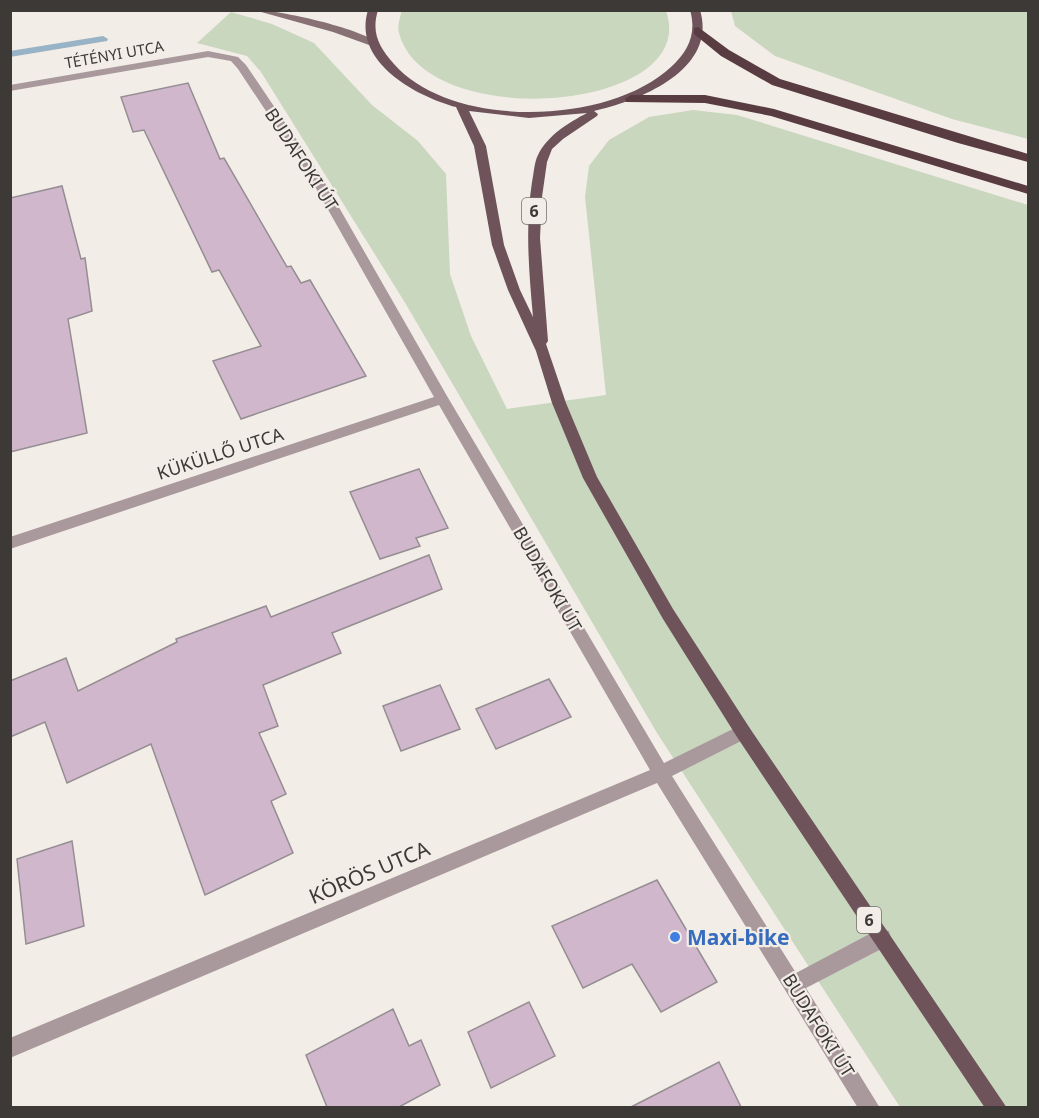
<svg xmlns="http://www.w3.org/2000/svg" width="1039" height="1118" font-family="'Noto Sans',sans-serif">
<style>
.green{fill:#c9d7bf}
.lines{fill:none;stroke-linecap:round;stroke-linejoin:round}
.stream{fill:#98b3c6;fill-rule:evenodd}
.building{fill:#d1b7cc;stroke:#948e93;stroke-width:1.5}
.street{fill:#a9999c;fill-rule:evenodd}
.secondary{fill:#877175;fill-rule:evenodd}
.primary{fill:#6e545a;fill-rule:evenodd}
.highway{fill:#593c42;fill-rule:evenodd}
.shop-dot{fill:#3f7fe0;stroke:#f3ede7;stroke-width:2}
.labels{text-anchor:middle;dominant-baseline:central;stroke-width:4.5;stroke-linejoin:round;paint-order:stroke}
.far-street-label{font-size:15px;fill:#3c3937;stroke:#f3ede7}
.shield{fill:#f3ede7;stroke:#736f6c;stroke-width:1.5}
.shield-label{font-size:16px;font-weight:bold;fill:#3c3937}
.street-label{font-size:18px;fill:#3c3937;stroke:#f3ede7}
.near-street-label{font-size:21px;fill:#3c3937;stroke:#f3ede7}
.near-shop-label{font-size:21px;font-weight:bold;fill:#366cbe;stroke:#f3ede7;text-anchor:start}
</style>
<rect width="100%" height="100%" fill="#f3ede7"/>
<!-- green -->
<g class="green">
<path d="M 402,10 L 666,11 C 702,112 425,134 399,33 C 397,27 400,17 402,10 Z"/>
<path d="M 731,11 L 1028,11 L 1028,139 L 952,119 L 775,56 L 735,26 Z"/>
<path d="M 231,12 L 272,24 L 314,43 L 372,105 L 418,141 L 446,174 L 450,274 L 471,336 L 507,409 L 606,395 L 585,197 L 589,166 L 609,140 L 649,117 L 693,110 L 737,115 L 1028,205 L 1028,1107 L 900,1107 L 657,733 L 404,301 L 261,72 L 247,56 L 197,43 Z"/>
</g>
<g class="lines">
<!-- stream -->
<path class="stream" d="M 103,36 L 108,39 L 107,41 L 10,57 L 10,51 Z"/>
</g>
<!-- building -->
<g class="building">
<path d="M 188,83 L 220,159 L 224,158 L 287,267 L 291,266 L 301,283 L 310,280 L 366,376 L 241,419 L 213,361 L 261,346 L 219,270 L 212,272 L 144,130 L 133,132 L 121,97 Z"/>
<path d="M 62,186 L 81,259 L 85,258 L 92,311 L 68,319 L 87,433 L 10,452 L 10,198 Z"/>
<path d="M 419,469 L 448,528 L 416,538 L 420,546 L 380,559 L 350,492 Z"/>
<path d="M 429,555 L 442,589 L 332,633 L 341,653 L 263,685 L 278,726 L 259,733 L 286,794 L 271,801 L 293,853 L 205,895 L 151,744 L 67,783 L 45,722 L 10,737 L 10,681 L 66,658 L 78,691 L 177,642 L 176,639 L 266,606 L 271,617 Z"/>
<path d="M 549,679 L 571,717 L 496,749 L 476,709 Z"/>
<path d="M 440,685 L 460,729 L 401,751 L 383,706 Z"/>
<path d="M 72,841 L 84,926 L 26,944 L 17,859 Z"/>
<path d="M 657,880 L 717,982 L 661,1012 L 632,964 L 583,988 L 552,926 Z"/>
<path d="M 529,1002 L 555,1056 L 491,1088 L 468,1032 Z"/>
<path d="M 393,1009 L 409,1046 L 421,1040 L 440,1085 L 399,1107 L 327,1107 L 306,1055 Z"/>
<path d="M 719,1062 L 741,1107 L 631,1107 Z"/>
</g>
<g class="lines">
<!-- street -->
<path class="street" d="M 208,51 L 238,57 L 246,65 L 321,176 L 447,396 L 664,763 L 737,727 L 743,725 L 749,727 L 751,732 L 749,737 L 672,776 L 796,973 L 875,931 L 882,929 L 889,931 L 891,938 L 889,945 L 806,988 L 880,1108 L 858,1108 L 657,783 L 10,1058 L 10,1038 L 650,770 L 439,405 L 10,549 L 10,537 L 434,397 L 309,176 L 238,69 L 231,61 L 208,57 L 10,91 L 10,85 Z"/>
<!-- secondary -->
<path class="secondary" d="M 254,10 C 280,10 359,28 378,43 L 369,45 L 333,32 Z"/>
<!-- primary -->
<path class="primary" d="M 368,10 L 378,10 C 371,33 379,47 394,64 C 452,130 609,125 671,67 C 688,51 697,34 690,10 L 700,10 C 718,70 639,101 594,111 L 598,114 L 597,116 L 563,139 L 552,149 L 547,162 L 542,197 L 540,238 L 548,341 L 546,344 L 566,403 L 597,477 L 673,609 L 749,727 L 1007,1108 L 985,1108 L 737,737 L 663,619 L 583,478 L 552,403 L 536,351 L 508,290 L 492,245 L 474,146 L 456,107 C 416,96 352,62 368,10 ZM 469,111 L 529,118 L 587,113 C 568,123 548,135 538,155 C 534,163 534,173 532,182 C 525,227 529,272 533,317 L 520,290 L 504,245 L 486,146 Z"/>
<!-- highway -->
<g class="highway">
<path d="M 698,27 L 729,50 L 780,79 L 1028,154 L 1028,162 L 958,143 L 772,85 L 721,56 L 694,34 L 694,28 Z"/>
<path d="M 631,95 L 705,95 L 774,109 L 1028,186 L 1028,194 L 771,116 L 705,103 L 626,102 L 625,99 Z"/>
</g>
</g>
<!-- markers -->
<circle class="shop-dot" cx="675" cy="937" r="6"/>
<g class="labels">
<!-- far-street labels -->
<g class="far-street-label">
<text transform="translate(114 54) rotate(-10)">TÉTÉNYI UTCA</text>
</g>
<!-- shield labels -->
<g class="shield">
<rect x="522" y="198" width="24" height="26" rx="4.5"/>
<rect x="857" y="907" width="24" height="26" rx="4.5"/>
</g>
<g class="shield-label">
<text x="534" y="211">6</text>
<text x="869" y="920">6</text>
</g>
<!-- street labels -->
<g class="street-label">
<text transform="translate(302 159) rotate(57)">BUDAFOKI ÚT</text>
<text transform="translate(220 453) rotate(-18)">KÜKÜLLŐ UTCA</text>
<text transform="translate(548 579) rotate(60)">BUDAFOKI ÚT</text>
<text transform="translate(819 1025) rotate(58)">BUDAFOKI ÚT</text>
</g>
<!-- near-street labels -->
<g class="near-street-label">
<text transform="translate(369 872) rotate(-23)">KÖRÖS UTCA</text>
</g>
<!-- near-shop labels -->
<g class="near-shop-label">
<text x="687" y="937">Maxi-bike</text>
</g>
</g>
<!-- border -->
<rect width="1039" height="1118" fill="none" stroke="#3c3937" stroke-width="24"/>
</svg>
